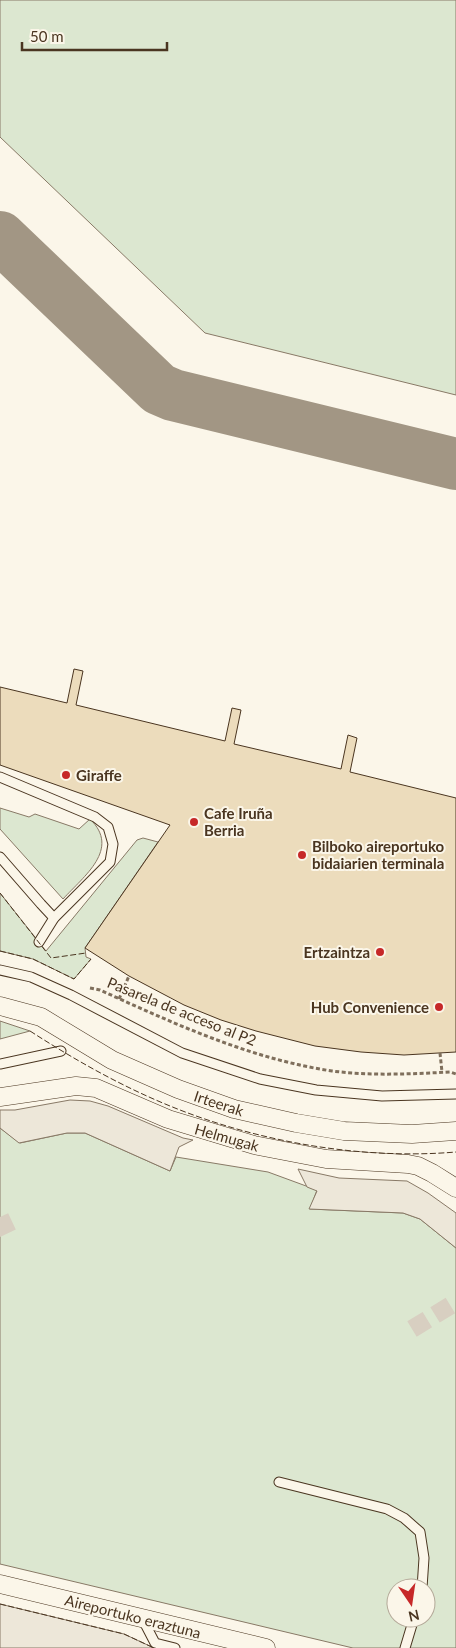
<svg xmlns="http://www.w3.org/2000/svg" width="456" height="1648" font-family="Lato,sans-serif">
<style>
.green{fill:#dce7d0;stroke:#887966;fill-rule:evenodd}
.parking{fill:#ede7d9;stroke:#887966}
.lines{fill:none;stroke-linecap:round;stroke-linejoin:round}
.taxiway{stroke:#a29684;stroke-width:52}
.building{fill:#ecdcbc;stroke:#4a3520}
.street-tunnel{stroke:#d8cfc1;stroke-width:18;stroke-dasharray:18 9;stroke-linecap:butt}
.lane-casing{stroke:#4a3520;stroke-width:11}
.street-casing{stroke:#4a3520;stroke-width:19}
.path{stroke:#7f6f5c;stroke-width:3;stroke-dasharray:4 2.5;stroke-linecap:butt}
.lane{stroke:#fbf6e9;stroke-width:9}
.street{stroke:#fbf6e9;stroke-width:18}
.fence{stroke:#4a3520;stroke-width:1;stroke-dasharray:6 2.5;stroke-linecap:butt}
.poi-dot{fill:#c62828;stroke:#fbf6e9;stroke-width:2}
.labels{text-anchor:middle;dominant-baseline:central;stroke-width:4;stroke-linejoin:round;paint-order:stroke}
.poi-label{font-size:15px;font-weight:bold;fill:#4a3520;stroke:#fbf6e9;text-anchor:start}
.street-label{font-size:15px;fill:#4a3520;stroke:#fbf6e9}
</style>
<rect width="100%" height="100%" fill="#fbf6e9"/>
<!-- green -->
<g class="green">
<path d="M 0,0 L 456,0 L 456,395 L 205,333 L 0,137 Z"/>
<path d="M 0,808 L 29,817 L 35,814 L 79,829 L 90,819 C 121,849 84,876 63,899 L 0,829 Z"/>
<path d="M 143,838 L 158,842 L 85,948 L 86,957 L 91,959 L 74,979 L 33,959 L 0,951 L 0,893 L 46,951 L 137,840 Z"/>
<path d="M 0,1021 L 30,1031 L 0,1039 Z"/>
<path d="M 0,1128 L 20,1143 L 67,1133 L 85,1133 L 170,1171 L 176,1157 L 268,1172 L 317,1190 L 310,1209 L 403,1213 L 420,1219 L 456,1248 L 456,1648 L 353,1648 L 0,1564 ZM 396,1588 L 426,1588 L 426,1618 L 396,1618 Z"/>
</g>
<!-- parking -->
<g class="parking">
<path d="M 70,1100 L 90,1101 L 108,1106 L 183,1138 L 193,1140 L 179,1147 L 170,1171 L 85,1133 L 67,1133 L 19,1143 L 0,1128 L 0,1110 L 15,1110 Z"/>
<path d="M 298,1169 L 339,1178 L 407,1181 L 428,1193 L 456,1213 L 456,1248 L 420,1219 L 403,1213 L 309,1209 L 317,1191 L 307,1187 Z"/>
<path d="M 0,1604 L 124,1634 L 154,1648 L 0,1648 Z"/>
</g>
<g class="lines">
<!-- taxiway -->
<path class="taxiway" d="M 0,237 L 159,389 L 173,395 L 456,464"/>
</g>
<!-- building -->
<path class="building" d="M 74,669 L 83,671 L 76,705 L 225,741 L 232,708 L 241,710 L 234,744 L 341,769 L 348,735 L 357,738 L 350,772 L 456,798 L 456,1052 L 404,1055 L 361,1052 L 315,1046 L 256,1031 L 221,1020 L 184,1005 L 129,976 L 85,948 L 170,825 L 0,765 L 0,687 L 67,703 Z"/>
<g class="lines">
<!-- street-tunnel -->
<g class="street-tunnel">
<path d="M 0,1217 L 8,1234"/>
<path d="M 412,1329 L 456,1302"/>
</g>
<defs>
<g id="lane">
<path d="M 0,777 L 95,817 L 108,827 L 113,844 L 110,862 L 54,918 L 39,942"/>
<path d="M 0,857 L 41,904 L 54,918"/>
<path d="M 0,970 L 31,977 L 71,995 L 182,1053 L 260,1079 L 316,1090 L 382,1096 L 456,1094"/>
<path d="M 0,1064 L 61,1051"/>
<path d="M 279,1482 L 387,1509 L 404,1518 L 420,1532 L 424,1558 L 422,1588"/>
<path d="M 142,1618 L 155,1643 L 175,1648"/>
<path d="M 405,1648 L 414,1618"/>
</g>
<g id="street">
<path d="M 0,1006 L 41,1017 L 112,1060 L 178,1089 L 234,1109 L 296,1123 L 344,1131 L 412,1134 L 456,1131"/>
<path d="M 0,1097 L 76,1086 L 96,1088 L 168,1119 L 254,1145 L 326,1159 L 408,1164 L 418,1166 L 432,1173 L 456,1188"/>
<path d="M 0,1584 L 266,1648"/>
</g>
</defs>
<!-- lane casing -->
<use href="#lane" class="lane-casing"/>
<!-- street casing -->
<use href="#street" class="street-casing"/>
<!-- path -->
<g class="path">
<path d="M 90,988 L 100,990 C 175,1024 251,1059 332,1071 C 371,1076 411,1074 450,1072 L 456,1074"/>
<path d="M 119,999 L 129,976"/>
<path d="M 440,1053 L 442,1072"/>
</g>
<!-- lane -->
<use href="#lane" class="lane"/>
<!-- street -->
<use href="#street" class="street"/>
<!-- fence -->
<g class="fence">
<path d="M 0,893 L 51,958 L 86,953"/>
<path d="M 0,951 L 33,959 L 74,979 L 91,959"/>
<path d="M 30,1031 C 75,1060 121,1086 170,1106 C 258,1142 362,1160 456,1152"/>
<path d="M 0,1604 L 124,1634 L 154,1648"/>
</g>
</g>
<!-- markers -->
<g class="poi-dot">
<circle cx="66" cy="775" r="5"/>
<circle cx="194" cy="822" r="5"/>
<circle cx="302" cy="855" r="5"/>
<circle cx="380" cy="952" r="5"/>
<circle cx="439" cy="1007" r="5"/>
</g>
<g class="labels">
<!-- poi labels -->
<g class="poi-label">
<text x="76" y="775">Giraffe</text>
<text x="204" y="813">Cafe Iruña<tspan x="204" dy="17">Berria</tspan></text>
<text x="312" y="846">Bilboko aireportuko<tspan x="312" dy="17">bidaiarien terminala</tspan></text>
<text x="370" y="952" text-anchor="end">Ertzaintza</text>
<text x="429" y="1007" text-anchor="end">Hub Convenience</text>
</g>
<!-- street labels -->
<g class="street-label">
<text transform="translate(182 1011) rotate(22)">Pasarela de acceso al P2</text>
<text transform="translate(219 1103) rotate(18)">Irteerak</text>
<text transform="translate(227 1137) rotate(16)">Helmugak</text>
<text transform="translate(133 1616) rotate(14)">Aireportuko eraztuna</text>
</g>
</g>
<!-- north arrow -->
<g transform="translate(411 1603) rotate(167)"><circle r="24" fill="#fbf6e9" stroke="#b4a999"/>
<path d="M0-4L9 19L0 12L-9 19Z" fill="#c62828"/>
<text y="-8" font-size="14" font-weight="bold" text-anchor="middle" fill="#4a3520">N</text>
</g>
<!-- scale -->
<path d="M22 42v8h145v-8" fill="none" stroke="#4a3520" stroke-width="2.5"/>
<text x="30" y="42" font-size="15" fill="#4a3520" stroke="#fbf6e9" stroke-width="4" paint-order="stroke">50 m</text>
</svg>
